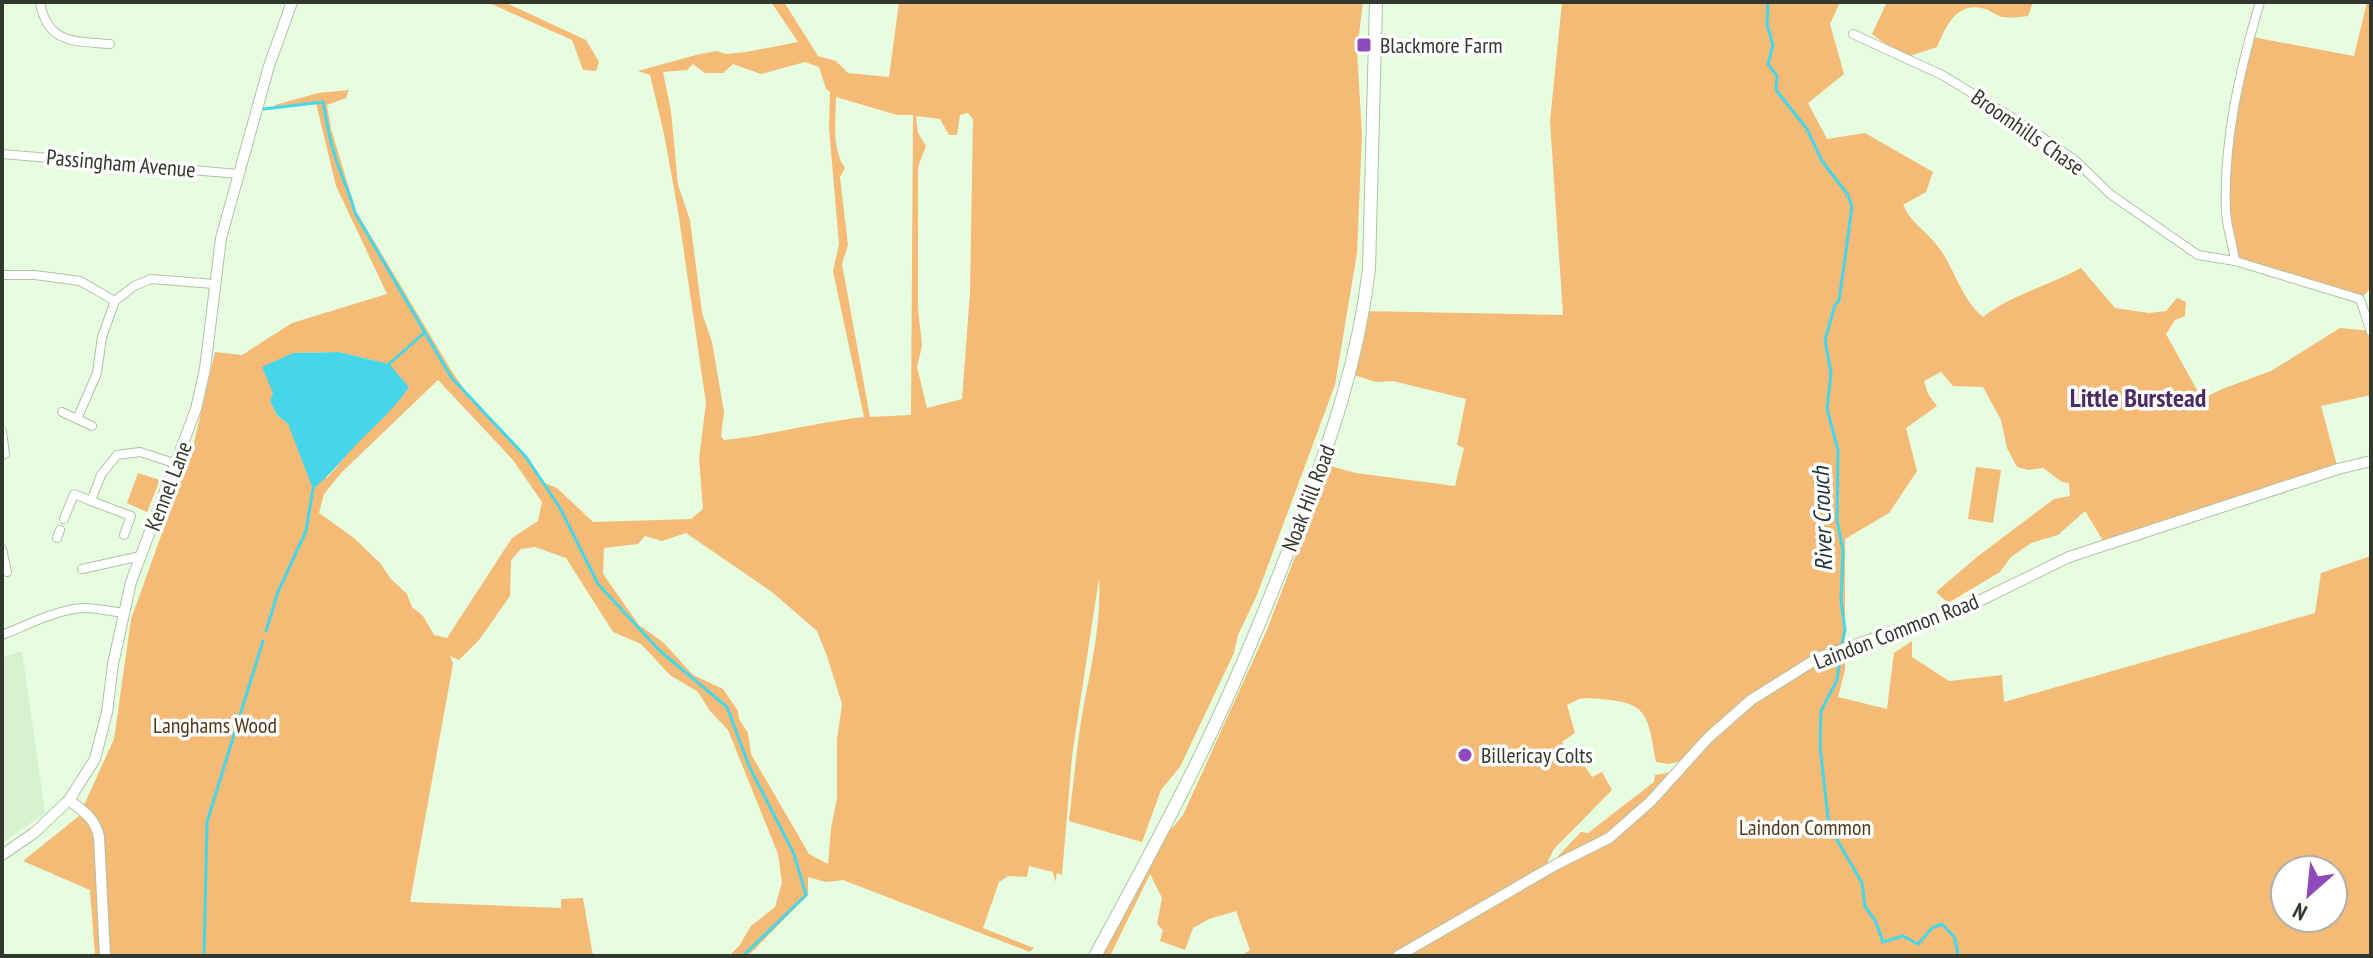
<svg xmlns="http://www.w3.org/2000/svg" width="2373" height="958" font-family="'PT Sans Narrow',sans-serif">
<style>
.built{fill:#d7f1ce}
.green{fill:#f4ba76;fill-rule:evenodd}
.water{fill:#45d7e9}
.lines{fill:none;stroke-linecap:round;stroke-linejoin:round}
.stream{stroke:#45d7e9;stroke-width:3}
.minor-casing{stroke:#adc3a6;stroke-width:10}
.tertiary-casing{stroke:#adc3a6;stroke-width:12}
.primary-casing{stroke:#adc3a6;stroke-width:14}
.minor{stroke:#fff;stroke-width:8}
.tertiary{stroke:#fff;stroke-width:10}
.primary{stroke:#fff;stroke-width:12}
.poi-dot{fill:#8f49bc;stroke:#fff;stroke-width:3}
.labels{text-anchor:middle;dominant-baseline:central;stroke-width:7;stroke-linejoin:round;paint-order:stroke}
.poi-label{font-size:22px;fill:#31392e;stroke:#fff;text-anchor:start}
.street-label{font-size:22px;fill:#31392e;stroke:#fff}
.park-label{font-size:22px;fill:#543918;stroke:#fff}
.water-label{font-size:24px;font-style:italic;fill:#1b3336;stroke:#fff}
.quarter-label{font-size:26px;font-weight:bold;fill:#4c2a63;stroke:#fff}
</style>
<rect width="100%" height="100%" fill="#e6fddf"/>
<!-- built -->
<path class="built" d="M 22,651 L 45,813 L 2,843 L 2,658 Z"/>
<!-- green -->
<g class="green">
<path d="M 487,2 L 504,2 L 586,40 L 599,62 L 596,71 L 583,70 L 572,40 Z"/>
<path d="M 771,2 L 784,2 L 818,56 L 836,61 L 848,73 L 889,77 L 899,2 L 1363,2 L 1357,50 L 1362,135 L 1357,253 L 1335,385 L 1257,595 L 1238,635 L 1234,653 L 1180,767 L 1161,790 L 1142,842 L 1069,821 C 1073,788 1076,754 1081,721 C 1089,674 1102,626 1099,578 L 1072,756 L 1062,875 L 1057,873 L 1055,882 L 1053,872 L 1029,866 L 1027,877 L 1008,876 L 999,882 L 983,928 L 1034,948 L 1030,952 L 843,880 L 826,882 L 808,877 L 808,895 L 748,956 L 729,956 L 739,946 L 751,926 L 775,907 L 782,883 L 778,854 L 728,730 L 710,711 L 698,692 L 670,675 L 641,644 L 613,632 L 566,558 L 535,547 L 521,549 L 511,560 L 510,596 L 479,640 L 459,660 L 450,656 L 453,664 L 410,902 L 561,908 L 561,899 L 583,898 L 593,956 L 95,956 L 90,890 L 23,861 L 79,816 L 114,739 L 131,619 L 193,447 L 215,352 L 242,355 L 292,323 L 387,294 L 336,186 L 316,103 L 275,108 L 275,105 L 318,93 L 349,90 L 346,98 L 327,105 L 331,129 L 356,211 L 451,370 L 468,395 L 526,457 L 542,482 L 557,488 L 593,522 L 691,519 L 703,509 L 699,459 L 706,403 L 678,211 L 664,134 L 650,75 L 638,71 L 696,55 L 717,51 L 726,54 L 746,52 L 798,42 ZM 805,62 L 819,67 L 826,89 L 830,92 L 829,128 L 839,244 L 833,271 L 864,417 C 818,422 771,435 724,440 L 721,436 L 724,412 L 712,342 L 702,313 L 690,220 L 678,185 L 671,111 L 663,72 L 687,70 L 693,64 L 705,73 L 723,73 L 733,64 L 761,74 ZM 836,97 L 897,115 L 913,115 L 911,415 L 870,417 L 842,264 L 848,245 L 840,177 L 845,168 C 831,149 836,119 836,97 ZM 968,113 L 973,119 L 970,293 L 962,399 L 927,408 L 917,367 L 922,346 L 918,308 L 918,167 L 926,146 L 918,133 L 916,116 L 940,119 L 949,135 L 957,135 L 960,115 ZM 339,352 L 376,361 L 354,446 L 327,478 L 288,424 L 277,415 L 270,401 L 293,353 ZM 438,380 L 513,460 L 542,502 L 538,521 L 512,538 L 447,638 L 434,635 L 423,616 L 412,607 L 407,594 L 390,578 L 381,564 L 354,538 L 319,513 L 324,494 L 342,472 ZM 686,533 L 772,592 L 817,631 L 827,656 L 842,704 L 837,740 L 837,798 L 831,828 L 828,864 L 809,854 L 751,754 L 748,733 L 739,719 L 738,711 L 723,689 L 693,675 L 664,643 L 639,625 L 603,574 L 604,548 L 638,544 L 645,536 L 662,541 Z"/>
<path d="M 1562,2 L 1840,2 L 1830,24 L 1844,74 L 1808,103 L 1827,139 L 1865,133 L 1933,172 L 1926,192 L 1903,205 C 1911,222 1923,229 1935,243 C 1955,266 1959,297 1983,317 C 2010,295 2050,285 2081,268 L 2115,308 L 2149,313 L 2166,311 L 2177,298 L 2186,302 L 2185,316 L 2175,320 L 2166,334 L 2202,399 L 2222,389 L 2271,371 L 2340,328 L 2371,331 L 2371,395 L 2321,406 L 2338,469 L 2105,544 L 2085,511 L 2058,535 L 2031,543 L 2011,557 L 2000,572 L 1948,603 L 1936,592 L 1977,557 L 2054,499 L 2070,496 L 2069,483 L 2062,482 L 2043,468 L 2028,470 L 2017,467 L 2007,448 L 2001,420 L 1983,387 L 1953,386 L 1941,372 L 1924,381 L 1928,394 L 1937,406 L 1906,428 L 1917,471 L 1889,513 L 1845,539 L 1845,670 L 1838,697 L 1887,709 L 1894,653 L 1912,641 L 1912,657 L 1949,681 L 2002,675 L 2004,702 L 2315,613 L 2321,573 L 2371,556 L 2371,956 L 1240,956 L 1250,950 L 1236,911 L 1209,919 L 1193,928 L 1185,950 L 1160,941 L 1163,930 L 1157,924 L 1162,898 L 1150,874 L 1110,956 L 1095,956 L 1123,917 L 1164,838 L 1183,815 L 1266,632 L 1330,466 L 1356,473 L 1455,486 L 1464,448 L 1457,445 L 1466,399 L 1393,381 L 1376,382 L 1351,374 L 1364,311 L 1563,315 L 1550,121 ZM 1588,698 C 1646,702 1647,707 1656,762 L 1669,764 L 1688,759 L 1678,771 L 1655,775 L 1654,782 L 1588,833 L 1581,832 L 1558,856 L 1556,864 L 1543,871 L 1554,849 L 1612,790 L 1602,772 L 1592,777 L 1580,759 L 1575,762 L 1562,742 L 1575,733 L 1567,705 L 1579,699 ZM 2285,870 L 2333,870 L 2333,918 L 2285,918 Z"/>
<path d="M 1887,2 L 2033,2 L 2028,16 C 2020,17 2011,18 2002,17 C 1995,15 1992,11 1985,9 C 1957,0 1946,26 1937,47 L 1904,58 L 1872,34 Z"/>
<path d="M 2367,2 L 2371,2 L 2371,288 L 2360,299 L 2235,261 C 2218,186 2235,110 2247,36 L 2354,56 Z"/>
<path d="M 1976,467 L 2001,470 L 1993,523 L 1968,519 Z"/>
<path d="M 138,473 L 160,480 L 147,512 L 127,503 Z"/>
</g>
<!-- water -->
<path class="water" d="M 339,352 L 389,364 L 409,387 C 393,411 373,427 353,448 C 340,462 328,477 313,489 L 288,424 L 277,415 L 270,401 L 273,393 L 262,367 L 293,353 Z"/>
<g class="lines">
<!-- stream -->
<g class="stream">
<path d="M 1768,2 L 1767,24 L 1773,45 L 1768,64 L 1777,76 L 1776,90 L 1807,129 L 1822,161 L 1848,195 L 1852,207 L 1839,301 L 1835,305 L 1825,340 L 1831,373 L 1827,409 L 1838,450 L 1837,520 L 1843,551 L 1841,600 L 1845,630 L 1842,644"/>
<path d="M 264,109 L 323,102 C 326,117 328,132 332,146 C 338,170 349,189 355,213 L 451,377 L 526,457 L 560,508 L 598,584 L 660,651 L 727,707 L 749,766 L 794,854 L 806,895 L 743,956"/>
<path d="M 389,364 L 424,333"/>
<path d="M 266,631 L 278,592 L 306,531 L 313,489"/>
<path d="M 1841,652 L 1837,680 L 1821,711 L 1820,747 L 1829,826 L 1862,883 L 1865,907 L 1875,920 L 1883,942 L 1903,936 L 1918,944 L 1932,928 L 1942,924 L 1955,938 L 1958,956"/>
<path d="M 204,956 L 207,822 L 263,641"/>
</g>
<defs>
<g id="minor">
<path d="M 40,2 C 47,44 74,41 110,44"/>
<path d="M 1853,34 L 1944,76 L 2032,130 L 2076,161 L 2110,194 L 2198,255 L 2235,261 L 2360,299 L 2371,332"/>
<path d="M 2,154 L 239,174"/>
<path d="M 2235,261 C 2233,244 2227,229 2226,212 C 2223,142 2240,69 2260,2"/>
<path d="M 2,275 L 35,275 L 80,281 L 115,301"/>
<path d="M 62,412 L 92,426"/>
<path d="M 77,419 L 97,373 L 102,337 L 115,301 L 134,286 L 151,279 L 214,284"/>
<path d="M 2,432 L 5,454"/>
<path d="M 91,501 L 131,516 L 124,535"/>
<path d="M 64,519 L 74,494 L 91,501 L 101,475 L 117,455 L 140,452 L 177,464"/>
<path d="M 57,538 L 60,530"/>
<path d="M 2,549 L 7,572"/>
<path d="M 82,569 L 141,556"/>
<path d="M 2,635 C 28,625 55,610 83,608 C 96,608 110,611 123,613"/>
</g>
<g id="tertiary">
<path d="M 2,855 L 34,833 L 69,800"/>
<path d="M 105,956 L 99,837 C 95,818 83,811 69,800 L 95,759 L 107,712 L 113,664 L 131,582 L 196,409 L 205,369 L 221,238 L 269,66 L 292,2"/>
<path d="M 1398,956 L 1557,864 L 1609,838 L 1650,802 L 1708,738 L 1751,700 L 1818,658 L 1977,602 L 2069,557 L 2338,469 L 2371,461"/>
</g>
<path id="primary" d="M 1095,956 C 1131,890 1167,824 1200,756 C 1237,681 1268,604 1298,526 C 1331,439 1358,362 1369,269 L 1376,2"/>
</defs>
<!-- minor casing -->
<use href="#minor" class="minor-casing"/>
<!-- tertiary casing -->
<use href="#tertiary" class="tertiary-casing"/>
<!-- primary casing -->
<use href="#primary" class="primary-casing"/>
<!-- minor -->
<use href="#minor" class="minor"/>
<!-- tertiary -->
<use href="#tertiary" class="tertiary"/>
<!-- primary -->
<use href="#primary" class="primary"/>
</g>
<!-- markers -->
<g class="poi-dot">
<rect x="1356" y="37" width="16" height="16" rx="4"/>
<circle cx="1465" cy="755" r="8"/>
</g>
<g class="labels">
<!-- poi labels -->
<g class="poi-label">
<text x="1380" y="45">Blackmore Farm</text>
<text x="1481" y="755">Billericay Colts</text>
</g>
<!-- street labels -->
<g class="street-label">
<text transform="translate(2028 132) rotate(35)">Broomhills Chase</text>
<text transform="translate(121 163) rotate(5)">Passingham Avenue</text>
<text transform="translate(168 486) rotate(-69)">Kennel Lane</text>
<text transform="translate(1308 498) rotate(-69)">Noak Hill Road</text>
<text transform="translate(1896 631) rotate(-21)">Laindon Common Road</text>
</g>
<!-- park labels -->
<g class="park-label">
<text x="215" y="725">Langhams Wood</text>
<text x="1805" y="827">Laindon Common</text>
</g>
<!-- water labels -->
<g class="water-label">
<text transform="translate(1822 519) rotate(-92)">River Crouch</text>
</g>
<!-- quarter labels -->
<g class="quarter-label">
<text x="2138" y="397">Little Burstead</text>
</g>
</g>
<!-- border -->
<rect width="2373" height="958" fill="none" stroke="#31392e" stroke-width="8"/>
<!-- north arrow -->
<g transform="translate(2309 894) rotate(207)"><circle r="38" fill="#ffffff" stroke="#adb0ab" stroke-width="2"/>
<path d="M0-6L14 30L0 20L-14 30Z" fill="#8f49bc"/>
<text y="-12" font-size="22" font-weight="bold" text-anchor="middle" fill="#31392e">N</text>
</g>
</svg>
